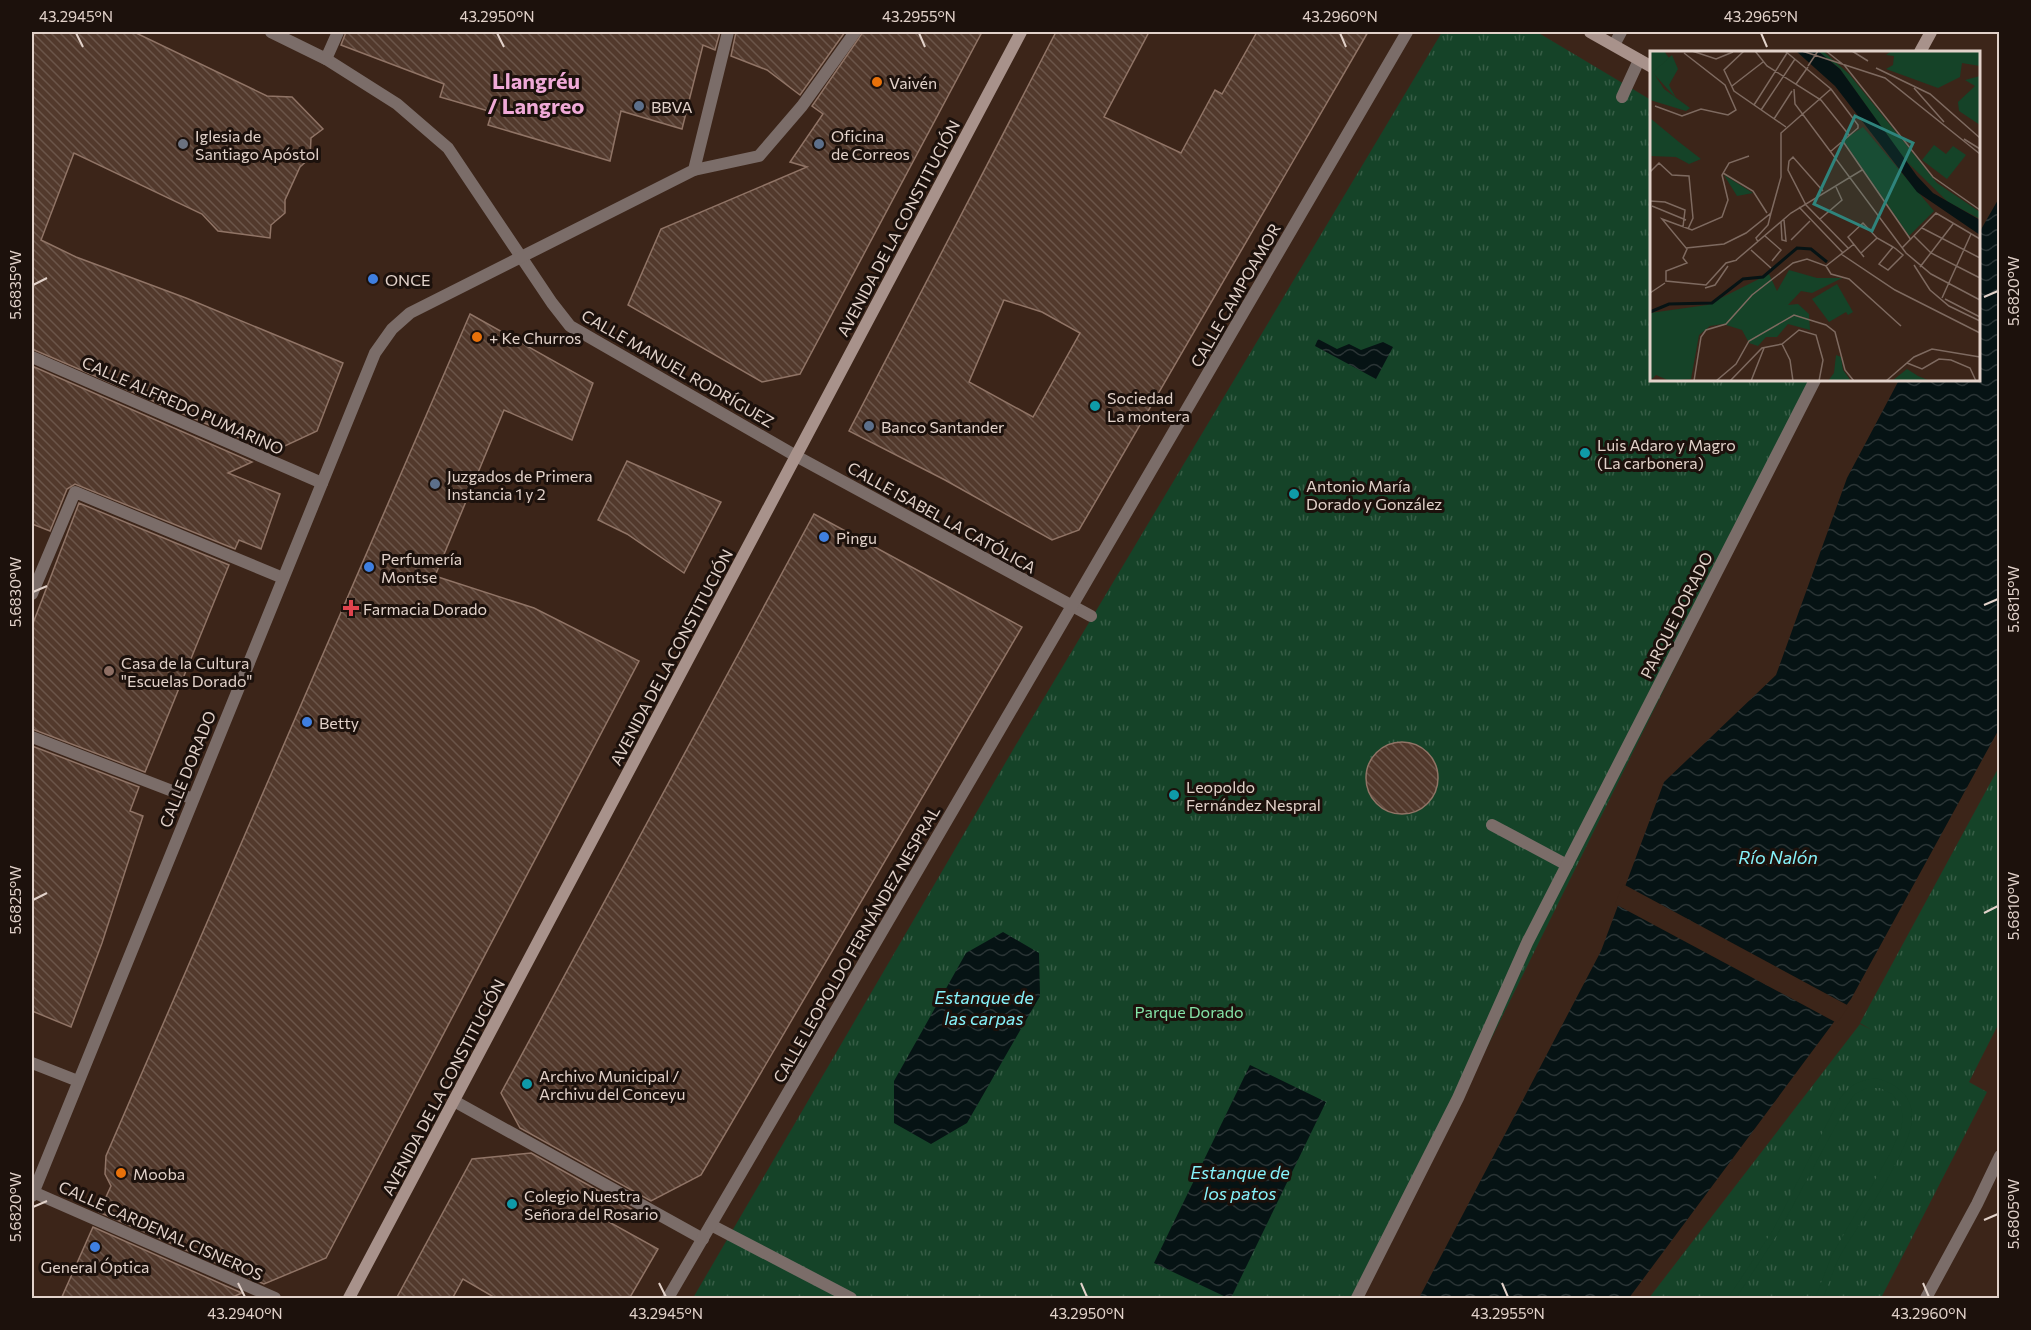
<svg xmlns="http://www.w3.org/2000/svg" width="2031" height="1330" font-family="Commissioner,sans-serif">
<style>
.grass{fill:url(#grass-tufts)}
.pitch{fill:#154328}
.water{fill:url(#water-waves)}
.pier{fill:#3c2519}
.building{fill:url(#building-back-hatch);stroke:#907466;stroke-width:1.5;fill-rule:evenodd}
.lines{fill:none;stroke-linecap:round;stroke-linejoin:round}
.street{stroke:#7b6d69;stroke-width:12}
.secondary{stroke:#a8928b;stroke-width:12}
.ticks{fill:none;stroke:#e2d2ca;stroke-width:2}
.food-dot{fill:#e8710a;stroke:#1c110c;stroke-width:2}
.service-dot{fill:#5c6f8a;stroke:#1c110c;stroke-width:2}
.worship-dot{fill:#6b7280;stroke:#1c110c;stroke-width:2}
.shop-dot{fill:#3f7fe0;stroke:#1c110c;stroke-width:2}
.culture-dot{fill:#0f9aa8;stroke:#1c110c;stroke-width:2}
.health-dot{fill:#e0444e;stroke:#1c110c;stroke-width:2}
.education-dot{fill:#8d6e63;stroke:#1c110c;stroke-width:2}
.labels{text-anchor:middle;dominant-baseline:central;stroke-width:6;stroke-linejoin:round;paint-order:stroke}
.poi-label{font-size:16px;fill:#e2d2ca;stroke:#1c110c;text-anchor:start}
.street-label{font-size:16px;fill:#e2d2ca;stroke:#1c110c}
.park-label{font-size:16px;fill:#85e4a7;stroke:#1c110c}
.water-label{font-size:18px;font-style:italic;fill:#86f3fb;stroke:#1c110c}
.district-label{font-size:22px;font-weight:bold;fill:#f0aad8;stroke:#1c110c}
.inset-river{fill:none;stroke:#061314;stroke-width:3}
.inset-road{fill:none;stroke:#7e6a60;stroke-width:1.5}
.view{fill:#2f847c;fill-opacity:0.15;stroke:#2f847c;stroke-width:3}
.inset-edge{fill:none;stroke:#e2d2ca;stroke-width:3}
.neatline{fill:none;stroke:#e2d2ca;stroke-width:2}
.ticks-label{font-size:15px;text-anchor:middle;fill:#e2d2ca}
</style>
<defs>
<pattern id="grass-tufts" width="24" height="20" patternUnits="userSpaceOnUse" patternTransform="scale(1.5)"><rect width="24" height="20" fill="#154328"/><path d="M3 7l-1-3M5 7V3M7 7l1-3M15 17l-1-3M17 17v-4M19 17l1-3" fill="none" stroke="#375d46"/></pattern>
<pattern id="water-waves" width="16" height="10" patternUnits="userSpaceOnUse" patternTransform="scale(1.5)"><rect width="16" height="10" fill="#061314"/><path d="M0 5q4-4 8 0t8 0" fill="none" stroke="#2a3435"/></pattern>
<pattern id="building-back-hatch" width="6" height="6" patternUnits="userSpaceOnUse" patternTransform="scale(1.5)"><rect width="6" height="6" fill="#52392c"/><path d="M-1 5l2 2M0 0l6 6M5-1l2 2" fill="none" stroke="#6b5549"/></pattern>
</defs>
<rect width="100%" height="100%" fill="#3c2519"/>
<!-- grass -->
<g class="grass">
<path d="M 1442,32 L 1537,32 L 1651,100 L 1652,380 L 1817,380 L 1363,1298 L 693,1298 L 1014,748 Z"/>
<path d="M 1999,767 L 1999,1023 L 1969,1082 L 1987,1092 L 1881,1298 L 1649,1298 L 1860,1024 L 1872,1030 L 1860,1023 Z"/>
</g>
<!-- pitch -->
<path class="pitch" d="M 1876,1078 C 1895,1083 1913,1095 1912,1118 C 1912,1149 1858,1225 1840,1256 C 1833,1269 1829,1285 1823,1298 L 1815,1298 L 1832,1255 L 1891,1152 L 1901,1129 L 1903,1117 L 1900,1104 L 1892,1094 L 1880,1088 L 1867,1088 L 1855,1094 L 1847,1105 L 1777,1235 L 1736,1298 L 1728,1298 L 1773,1230 L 1839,1100 C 1850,1085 1857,1081 1876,1078 Z"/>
<!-- water -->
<g class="water">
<path d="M 1999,198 L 1999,729 L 1851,999 L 1629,1298 L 1419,1298 L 1601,951 L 1664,782 L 1776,675 L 1847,478 L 1899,380 L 1978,380 L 1979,233 Z"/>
<path d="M 1318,339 L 1337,349 L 1349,344 L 1361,350 L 1383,342 L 1393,347 L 1376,379 L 1315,346 Z"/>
<path d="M 1003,932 L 1039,953 L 1040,996 L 1022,1027 L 967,1123 L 931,1144 L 894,1123 L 894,1081 L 966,953 Z"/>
<path d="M 1250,1065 L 1326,1102 L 1231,1298 L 1228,1298 L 1154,1263 Z"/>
</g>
<!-- pier -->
<path class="pier" d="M 1623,884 L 1849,1006 L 1837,1023 L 1615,904 Z"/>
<!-- building -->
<g class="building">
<path d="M 32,32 L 134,32 L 267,96 L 292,97 L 323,129 L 311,138 L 310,158 L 300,167 L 285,200 L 285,213 L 271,225 L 270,238 L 218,231 L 202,214 L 74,153 L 41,240 L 76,257 L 186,298 L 343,363 L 317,431 L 272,452 L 32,349 Z"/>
<path d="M 346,32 L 720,32 L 715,50 L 703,45 L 682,129 L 621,111 L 610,161 L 488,125 L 492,112 L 440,97 L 444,84 L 341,45 Z"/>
<path d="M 736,32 L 845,32 L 800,95 L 767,70 L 731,56 Z"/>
<path d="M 863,32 L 982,32 L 800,374 L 762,382 L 628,305 L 661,229 L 807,167 L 790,162 L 823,114 L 812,106 Z"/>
<path d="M 1056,32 L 1149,32 L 1104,117 L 1181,153 L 1215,90 L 1222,94 L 1257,32 L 1368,32 L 1079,530 L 1052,540 L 945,480 L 849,431 ZM 1004,300 L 1042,312 L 1080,333 L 1033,417 L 969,382 Z"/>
<path d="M 470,314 L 593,383 L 572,440 L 504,410 L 435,576 L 534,608 L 639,661 L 326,1258 L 264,1284 L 99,1212 L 111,1186 L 105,1174 L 106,1156 Z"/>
<path d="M 32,366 L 252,462 L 228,473 L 280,494 L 261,549 L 239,540 L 235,549 L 75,484 L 67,489 L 50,531 L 32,524 Z"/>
<path d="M 627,461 L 721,502 L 684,573 L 627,534 L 598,520 Z"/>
<path d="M 79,503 L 229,565 L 145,772 L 32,729 L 32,626 Z"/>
<path d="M 814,514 L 1022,627 L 701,1175 L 651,1201 L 520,1128 L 501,1093 Z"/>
<circle cx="1402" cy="778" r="36"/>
<path d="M 32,746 L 139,787 L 130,811 L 143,816 L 102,943 L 71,1027 L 32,1011 Z"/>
<path d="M 531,1153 L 633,1210 L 609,1222 L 658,1249 L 629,1299 L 497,1299 L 463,1279 L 452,1299 L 396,1299 L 472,1159 Z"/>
<path d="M 93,1227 L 242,1293 L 228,1299 L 61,1299 Z"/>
</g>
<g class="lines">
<!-- street -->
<g class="street">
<path d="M 271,32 L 326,59 L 397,104 L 448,148 L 552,303 L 570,326 L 796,456 L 1091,616"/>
<path d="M 1614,45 L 1621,32"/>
<path d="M 326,59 L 338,32"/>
<path d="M 1622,97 L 1639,60"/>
<path d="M 694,170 L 759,156 L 802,106 L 855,32"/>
<path d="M 32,357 L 322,483"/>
<path d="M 32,594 L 75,492 L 283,578"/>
<path d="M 32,737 L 193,799"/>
<path d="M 1492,825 L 1567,865"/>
<path d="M 32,1063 L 78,1081"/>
<path d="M 454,1101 L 703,1239"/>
<path d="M 33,1192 L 275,1298"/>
<path d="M 32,1196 L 375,353 L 392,329 L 410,313 L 694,170 L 728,32"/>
<path d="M 711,1225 L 851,1298"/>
<path d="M 668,1298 L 1407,32"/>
<path d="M 1357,1298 L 1458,1098 L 1527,943 L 1815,380"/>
<path d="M 1926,1298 L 1977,1204 L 2000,1156"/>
</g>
<!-- secondary -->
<g class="secondary">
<path d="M 1590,32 L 1652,67"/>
<path d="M 1920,52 L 1931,32"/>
<path d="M 349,1298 L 1021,32"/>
</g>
</g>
<!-- ticks -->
<path class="ticks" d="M 76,33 L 83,47M 497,33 L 504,47M 919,33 L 925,47M 1340,33 L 1346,47M 1761,33 L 1767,47M 33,285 L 47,278M 1984,297 L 1998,291M 33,592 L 47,586M 1984,605 L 1998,599M 33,900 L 47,893M 1984,913 L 1998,906M 33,1207 L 47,1201M 1984,1220 L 1998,1214M 238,1283 L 245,1297M 659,1283 L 666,1297M 1081,1283 L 1087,1297M 1502,1283 L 1508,1297M 1923,1283 L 1929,1297"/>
<!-- markers -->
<g class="food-dot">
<circle cx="877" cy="82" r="6"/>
<circle cx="477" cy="337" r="6"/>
<circle cx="121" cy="1173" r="6"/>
</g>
<g class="service-dot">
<circle cx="639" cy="106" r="6"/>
<circle cx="819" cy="144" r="6"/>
<circle cx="869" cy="426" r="6"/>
<circle cx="435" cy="484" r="6"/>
</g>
<circle class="worship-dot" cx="183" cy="144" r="6"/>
<g class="shop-dot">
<circle cx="373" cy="279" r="6"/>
<circle cx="824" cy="537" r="6"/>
<circle cx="369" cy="567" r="6"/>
<circle cx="307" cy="722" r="6"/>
<circle cx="95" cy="1247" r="6"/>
</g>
<g class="culture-dot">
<circle cx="1095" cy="406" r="6"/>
<circle cx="1585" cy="453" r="6"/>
<circle cx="1294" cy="494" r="6"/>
<circle cx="1174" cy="795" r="6"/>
<circle cx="527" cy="1084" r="6"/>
<circle cx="512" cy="1204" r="6"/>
</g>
<path class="health-dot" d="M348 599h6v6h6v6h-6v6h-6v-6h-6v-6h6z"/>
<circle class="education-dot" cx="109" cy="671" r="6"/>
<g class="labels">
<!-- poi labels -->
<g class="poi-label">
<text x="889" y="82">Vaivén</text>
<text x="651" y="106">BBVA</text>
<text x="195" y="135">Iglesia de<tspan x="195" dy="18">Santiago Apóstol</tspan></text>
<text x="831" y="135">Oficina<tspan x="831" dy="18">de Correos</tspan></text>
<text x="385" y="279">ONCE</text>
<text x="489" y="337">+ Ke Churros</text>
<text x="1107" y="397">Sociedad<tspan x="1107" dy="18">La montera</tspan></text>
<text x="881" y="426">Banco Santander</text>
<text x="1597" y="444">Luis Adaro y Magro<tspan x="1597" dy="18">(La carbonera)</tspan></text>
<text x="447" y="475">Juzgados de Primera<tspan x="447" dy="18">Instancia 1 y 2</tspan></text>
<text x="1306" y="485">Antonio María<tspan x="1306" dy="18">Dorado y González</tspan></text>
<text x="836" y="537">Pingu</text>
<text x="381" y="558">Perfumería<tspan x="381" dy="18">Montse</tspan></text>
<text x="363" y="608">Farmacia Dorado</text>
<text x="121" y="662">Casa de la Cultura<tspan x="121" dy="18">"Escuelas Dorado"</tspan></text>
<text x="319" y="722">Betty</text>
<text x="1186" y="786">Leopoldo<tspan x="1186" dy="18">Fernández Nespral</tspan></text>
<text x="539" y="1075">Archivo Municipal /<tspan x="539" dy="18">Archivu del Conceyu</tspan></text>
<text x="133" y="1173">Mooba</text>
<text x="524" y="1195">Colegio Nuestra<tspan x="524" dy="18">Señora del Rosario</tspan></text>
<text x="95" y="1266" text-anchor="middle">General Óptica</text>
</g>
<!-- street labels -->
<g class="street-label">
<text transform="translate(898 228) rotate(-62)">AVENIDA DE LA CONSTITUCIÓN</text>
<text transform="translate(1235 295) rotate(-60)">CALLE CAMPOAMOR</text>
<text transform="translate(678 368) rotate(30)">CALLE MANUEL RODRÍGUEZ</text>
<text transform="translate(183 405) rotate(24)">CALLE ALFREDO PUMARINO</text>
<text transform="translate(942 517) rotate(29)">CALLE ISABEL LA CATÓLICA</text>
<text transform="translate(1676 615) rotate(-63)">PARQUE DORADO</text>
<text transform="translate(671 657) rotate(-62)">AVENIDA DE LA CONSTITUCIÓN</text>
<text transform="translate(187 769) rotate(-68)">CALLE DORADO</text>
<text transform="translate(856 944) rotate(-60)">CALLE LEOPOLDO FERNÁNDEZ NESPRAL</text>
<text transform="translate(443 1087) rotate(-62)">AVENIDA DE LA CONSTITUCIÓN</text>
<text transform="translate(161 1230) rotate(24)">CALLE CARDENAL CISNEROS</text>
</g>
<!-- park labels -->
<g class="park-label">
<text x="1189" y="1011">Parque Dorado</text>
</g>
<!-- water labels -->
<g class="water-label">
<text x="1778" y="857">Río Nalón</text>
<text x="984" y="997">Estanque de<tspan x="984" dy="21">las carpas</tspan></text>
<text x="1240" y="1172">Estanque de<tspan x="1240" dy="21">los patos</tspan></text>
</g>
<!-- district labels -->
<g class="district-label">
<text x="536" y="80">Llangréu<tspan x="536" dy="25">/ Langreo</tspan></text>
</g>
</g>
<!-- overview -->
<g transform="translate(1650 51)">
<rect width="330" height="330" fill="#3c2519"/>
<path d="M 173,0 L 199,23 L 287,132 L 330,161 L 330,168 L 298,151 L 255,109 L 190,18 L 169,1 ZM 22,4 L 28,18 L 19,34 L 26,47 L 2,21 ZM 213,76 L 284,160 L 259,185 L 193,89 ZM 74,124 L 103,142 L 87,145 Z" fill="#154328"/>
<path d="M 0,0 L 14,0 L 19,7 L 3,21 L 14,38 L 40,57 L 36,60 L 0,49 ZM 241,0 L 330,0 L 330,15 L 312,12 L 310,26 L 288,37 L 236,18 L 243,14 L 244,5 L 236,4 ZM 330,25 L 330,74 L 309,60 L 308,51 L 325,35 L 315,29 ZM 0,67 L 29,91 L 51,108 L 39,113 L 26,106 L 0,105 ZM 139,219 L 167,227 L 192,227 L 162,242 L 151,240 L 138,254 L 148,253 L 159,263 L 160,279 L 138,273 L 127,286 L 116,286 L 108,295 L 99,292 L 92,279 L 73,273 L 60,275 L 49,284 L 41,328 L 20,330 L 6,324 L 0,330 L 0,262 L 57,254 L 119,223 L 127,240 ZM 186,304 L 191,306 L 193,319 L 201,330 L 178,330 L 184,322 ZM 257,318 L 268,325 L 280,330 L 242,330 Z" fill="#154328"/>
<path d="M 187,233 L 203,261 L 198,264 L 196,261 L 179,271 L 162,248 Z" fill="#154328"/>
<path d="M 284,94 L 296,103 L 303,95 L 316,104 L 297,128 L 272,109 Z" fill="#154328"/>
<path d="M 146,0 L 168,0 L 190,18 L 267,125 L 283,142 L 330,169 L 330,184 L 267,141 L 185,35 Z" fill="#061314"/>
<path class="inset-river" d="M 0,261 L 19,253 L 62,252 L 93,228 L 113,226 L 147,197 L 161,198 L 177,211"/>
<path class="inset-road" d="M 42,0 L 66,8 L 83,1M 94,0 L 74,19 L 84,40 L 136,76M 105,0 L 117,15 L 171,49 L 199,84M 135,0 L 181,38 L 208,74 L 208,77 L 180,101M 152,0 L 235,27 L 330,103M 176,0 L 195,15 L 283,126 L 330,159M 202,0 L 218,10M 158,15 L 168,0M 226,17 L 280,43 L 330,87M 146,33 L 158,16M 82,35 L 113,11M 264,37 L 294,71M 144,38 L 145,53 L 256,202 L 281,223 L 330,249M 104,54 L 137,2M 5,55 L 32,65 L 51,58 L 78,64 L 86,59 L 75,34 L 34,2M 111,59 L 145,8M 124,68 L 142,40M 314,88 L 330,98M 192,89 L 261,189M 0,121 L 9,112 L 22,124 L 39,125 L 43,167 L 38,178M 73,122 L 103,140 L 117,162M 173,140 L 143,106 L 139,110 L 138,119 L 156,154 L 199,198M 0,150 L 15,151 L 35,159 L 33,176M 2,155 L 36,169M 149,156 L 193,202M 170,168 L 192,149 L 186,136M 131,171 L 132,189 L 136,190 L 134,169M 272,177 L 330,207M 115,185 L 131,199 L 122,210M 264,185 L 281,202 L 330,227M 141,189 L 160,170M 108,191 L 106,187 L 118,174 L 121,162M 36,197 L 74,193 L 96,182 L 121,162 L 131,126 L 131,82 L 181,38M 252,197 L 286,162 L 330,188M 101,199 L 121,217M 211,202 L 227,187M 191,203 L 245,239 L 330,282M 214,206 L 198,186 L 213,172 L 227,187 L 243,196 L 246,198 L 253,204 L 238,219 L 229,213 L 243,196M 87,209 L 76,212 L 56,234 L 16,230 L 16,220 L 37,212 L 33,207 L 37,198 L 12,168 L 42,179 L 72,166 L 78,149 L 72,124 L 79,112 L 99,105M 85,210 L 141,162 L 212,119M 264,214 L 280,239 L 299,255 L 330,270M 176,215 L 181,223 L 199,228 L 251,275M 270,216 L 303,173M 55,237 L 65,234 L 78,215M 0,242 L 15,232M 292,247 L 321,183M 295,248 L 330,266M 132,293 L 140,309 L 143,330M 257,312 L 272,318 L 289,308 L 301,309 L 320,317 L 326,330M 44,330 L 51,286 L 56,279 L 76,273 L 102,244 L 143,212 L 157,208 L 176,215 L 204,193M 66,330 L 86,313 L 99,290 L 144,264 L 176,274 L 185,281 L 195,319 L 204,330M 80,330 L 112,297 L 132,293 L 149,279 L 166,284 L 173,309 L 169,330M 101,330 L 114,297M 236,330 L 264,306 L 282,298 L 330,306"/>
<path class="view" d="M 205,65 L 263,92 L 222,180 L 164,153 Z"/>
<rect width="330" height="330" class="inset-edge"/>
</g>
<!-- border -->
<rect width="2031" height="1330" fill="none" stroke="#1c110c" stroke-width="66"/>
<rect x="33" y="33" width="1965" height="1264" class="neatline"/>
<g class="ticks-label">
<text x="76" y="22">43.2945°N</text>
<text x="497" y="22">43.2950°N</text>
<text x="919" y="22">43.2955°N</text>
<text x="1340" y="22">43.2960°N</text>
<text x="1761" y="22">43.2965°N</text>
<text transform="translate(16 285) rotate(-90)" y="5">5.6835°W</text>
<text transform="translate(2014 291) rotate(-90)" y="5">5.6820°W</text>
<text transform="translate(16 592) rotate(-90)" y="5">5.6830°W</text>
<text transform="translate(2014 599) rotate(-90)" y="5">5.6815°W</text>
<text transform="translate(16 900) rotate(-90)" y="5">5.6825°W</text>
<text transform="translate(2014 906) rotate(-90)" y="5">5.6810°W</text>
<text transform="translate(16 1207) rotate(-90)" y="5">5.6820°W</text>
<text transform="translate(2014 1214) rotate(-90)" y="5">5.6805°W</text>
<text x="245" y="1319">43.2940°N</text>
<text x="666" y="1319">43.2945°N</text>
<text x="1087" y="1319">43.2950°N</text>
<text x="1508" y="1319">43.2955°N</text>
<text x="1929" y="1319">43.2960°N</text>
</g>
</svg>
